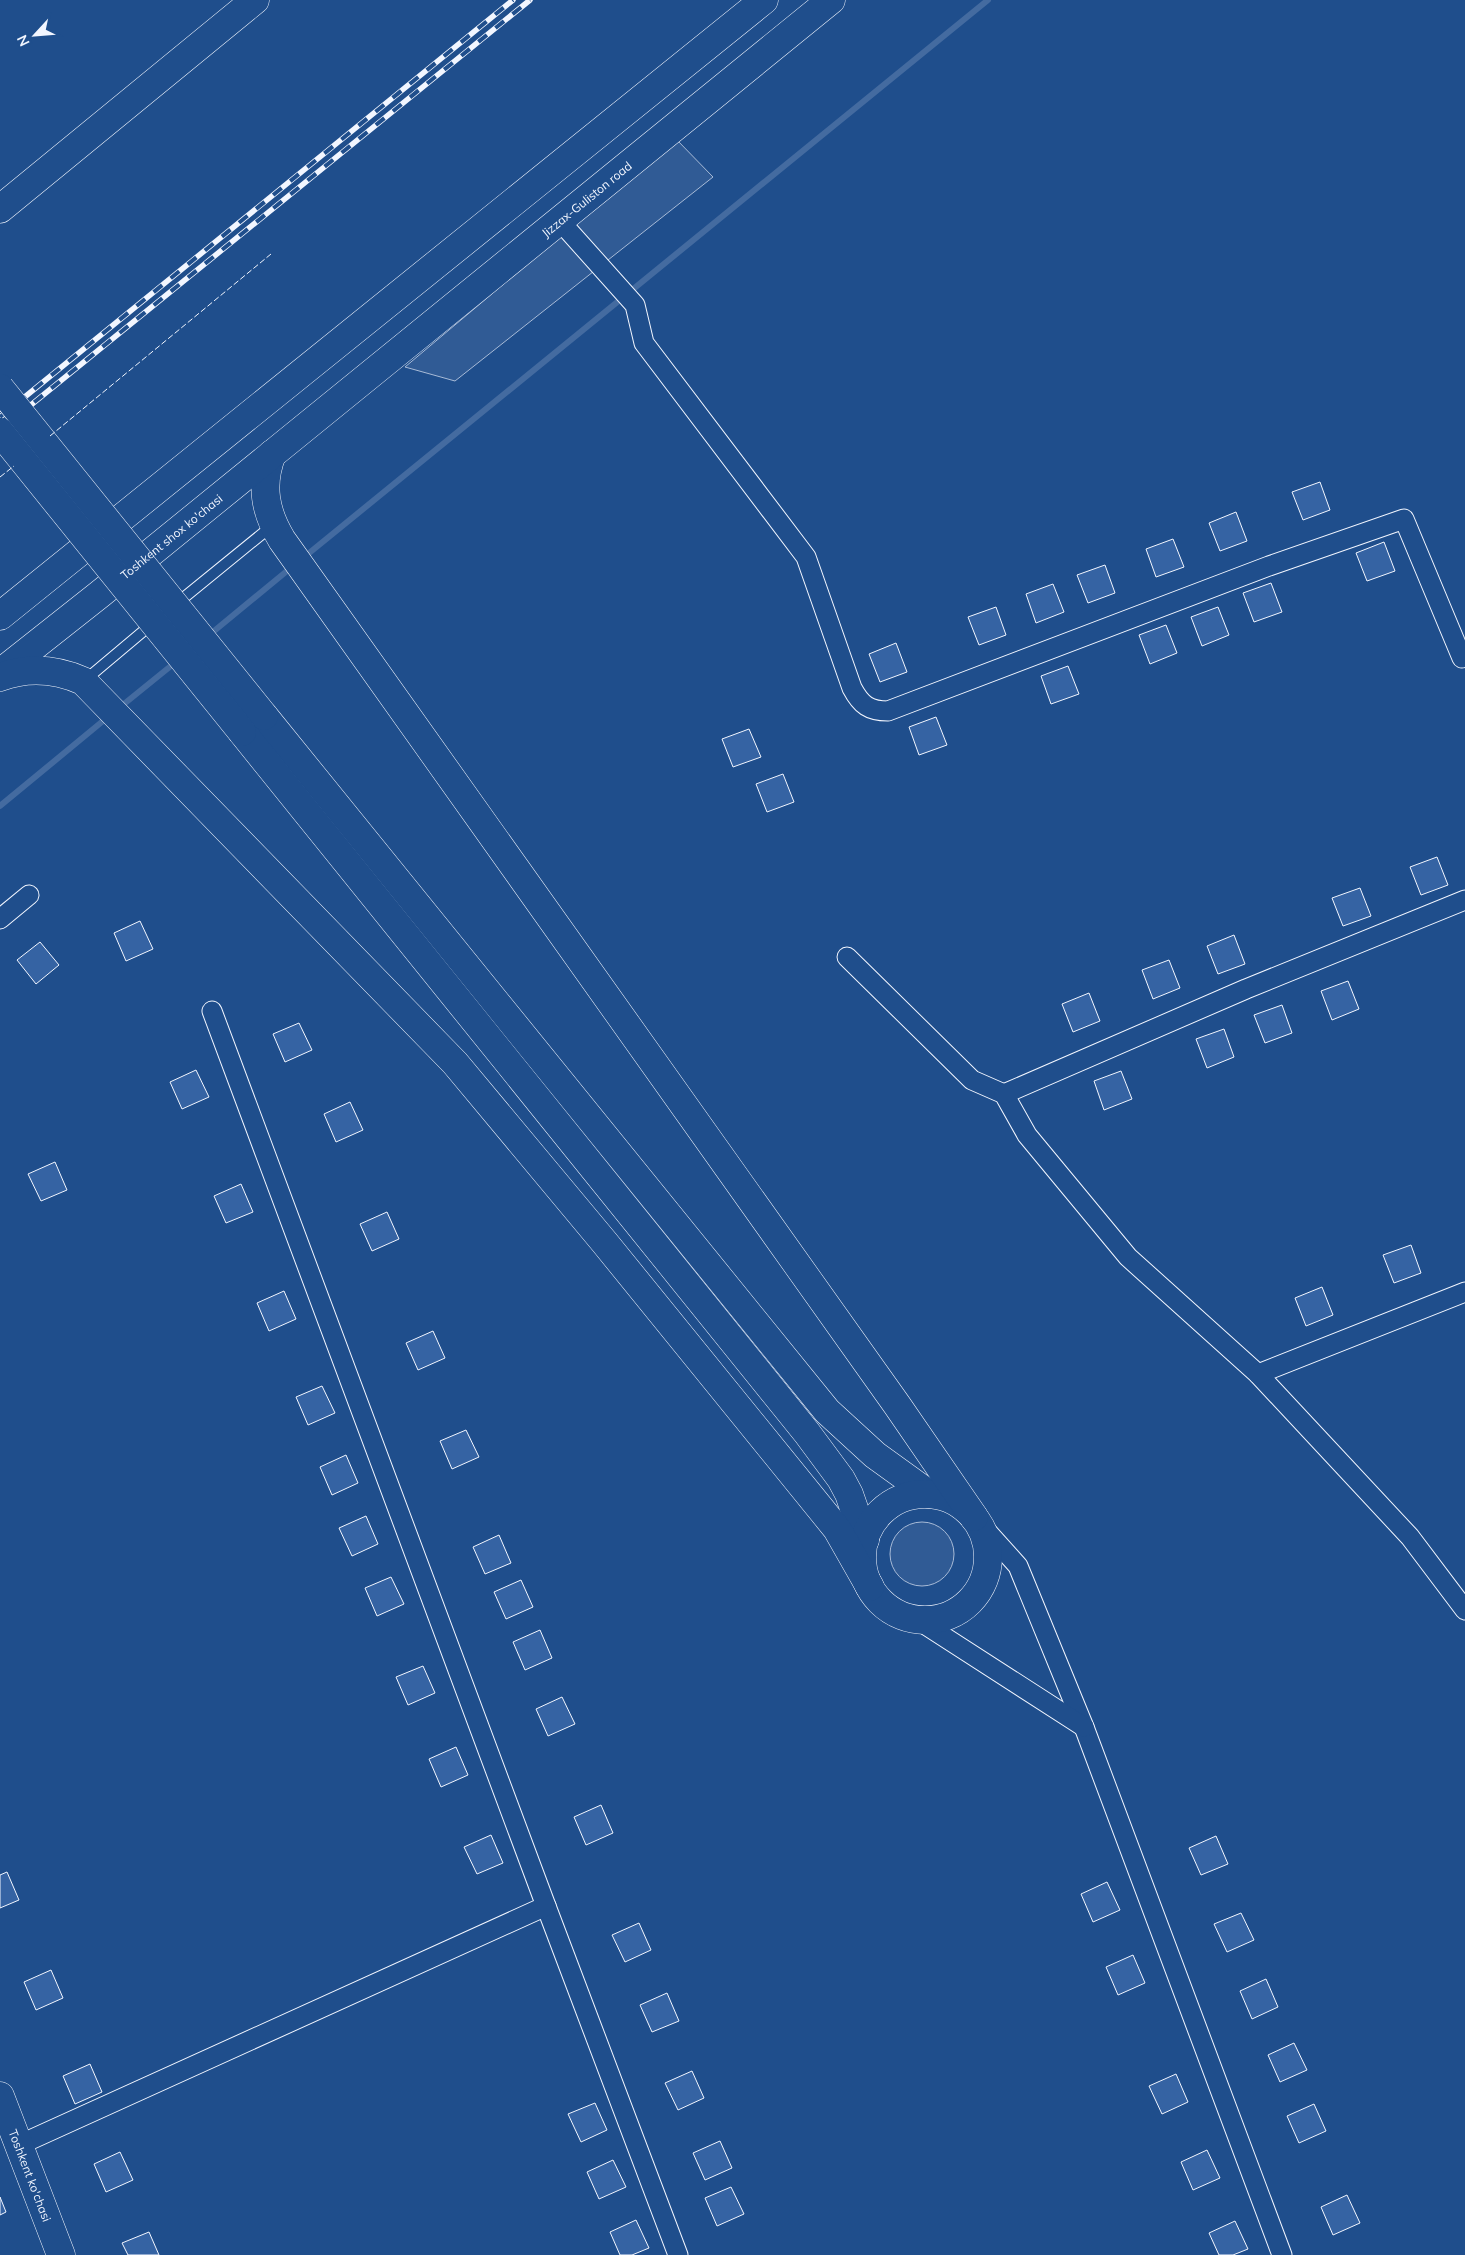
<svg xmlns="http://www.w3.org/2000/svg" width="1465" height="2255" font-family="Mulish,sans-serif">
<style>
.built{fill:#305b95;stroke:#a8bbd7}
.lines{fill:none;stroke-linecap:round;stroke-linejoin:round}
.stream{stroke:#446ba0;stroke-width:6}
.building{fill:#3563a3;stroke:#f2f6ff}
.lane-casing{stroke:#f2f6ff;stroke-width:12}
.street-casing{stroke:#f2f6ff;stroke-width:21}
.secondary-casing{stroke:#f2f6ff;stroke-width:29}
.primary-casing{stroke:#f2f6ff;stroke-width:29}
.highway-casing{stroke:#f2f6ff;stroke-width:29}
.lane{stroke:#1f4e8c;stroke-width:10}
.street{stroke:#1f4e8c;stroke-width:19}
.secondary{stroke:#1f4e8c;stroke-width:28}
.primary{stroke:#1f4e8c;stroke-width:28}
.highway{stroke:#1f4e8c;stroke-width:28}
.rail-casing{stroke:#f2f6ff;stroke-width:5.5}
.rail{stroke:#1f4e8c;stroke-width:4;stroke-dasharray:11;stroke-linecap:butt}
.primary-bridge-casing{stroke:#f2f6ff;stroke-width:29;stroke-linecap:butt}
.primary-bridge{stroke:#1f4e8c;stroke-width:28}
.fence{stroke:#f2f6ff;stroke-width:1;stroke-dasharray:6 2.5;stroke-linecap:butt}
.labels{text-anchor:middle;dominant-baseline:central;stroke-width:4;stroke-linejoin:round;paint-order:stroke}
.street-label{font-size:12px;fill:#f2f6ff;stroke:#1f4e8c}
</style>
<rect width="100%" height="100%" fill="#1f4e8c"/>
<!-- built -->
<g class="built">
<path d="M 676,139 L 713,177 L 455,381 L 405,367 Z"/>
<circle cx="922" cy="1554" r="32"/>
</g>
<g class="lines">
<!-- stream -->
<g class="stream">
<path d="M 303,558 L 988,0"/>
<path d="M 208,636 L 293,566"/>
<path d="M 119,708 L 177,661"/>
<path d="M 0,806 L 109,716"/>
</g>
</g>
<!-- building -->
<g class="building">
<path d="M 1320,482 L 1330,510 L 1303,520 L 1292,492 Z"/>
<path d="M 1236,512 L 1247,541 L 1220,551 L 1209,523 Z"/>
<path d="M 1173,539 L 1184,567 L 1156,577 L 1146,549 Z"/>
<path d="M 1384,542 L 1395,571 L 1367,581 L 1356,553 Z"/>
<path d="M 1105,565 L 1115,593 L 1088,603 L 1077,575 Z"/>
<path d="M 1271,583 L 1282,612 L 1254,622 L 1243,593 Z"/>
<path d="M 1053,584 L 1064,612 L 1036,623 L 1026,594 Z"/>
<path d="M 996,607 L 1006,635 L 979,645 L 968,617 Z"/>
<path d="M 1218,607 L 1229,635 L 1202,646 L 1191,617 Z"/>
<path d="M 1166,625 L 1177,653 L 1150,664 L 1139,635 Z"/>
<path d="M 896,643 L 907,672 L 880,682 L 869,654 Z"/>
<path d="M 1068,666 L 1079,694 L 1051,704 L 1041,676 Z"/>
<path d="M 936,717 L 947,745 L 919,755 L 909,727 Z"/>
<path d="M 749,729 L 761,757 L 733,767 L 722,739 Z"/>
<path d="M 783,774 L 794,802 L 767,812 L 756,784 Z"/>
<path d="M 1437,857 L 1448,885 L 1421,895 L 1410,867 Z"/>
<path d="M 1360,888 L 1371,916 L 1343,926 L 1332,898 Z"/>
<path d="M 140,921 L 153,949 L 126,961 L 114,933 Z"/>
<path d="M 1234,935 L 1245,964 L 1218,974 L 1207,946 Z"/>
<path d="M 40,942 L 59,965 L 36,984 L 17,960 Z"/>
<path d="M 1169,960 L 1180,988 L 1153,999 L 1142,970 Z"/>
<path d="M 1348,981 L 1359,1009 L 1332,1020 L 1321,991 Z"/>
<path d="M 1089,993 L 1100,1021 L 1073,1032 L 1062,1004 Z"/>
<path d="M 1282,1005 L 1292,1033 L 1265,1043 L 1254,1015 Z"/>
<path d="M 299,1023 L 312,1050 L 285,1062 L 273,1034 Z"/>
<path d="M 1224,1029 L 1234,1057 L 1207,1068 L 1196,1039 Z"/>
<path d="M 196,1070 L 209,1097 L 182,1109 L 170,1082 Z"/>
<path d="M 1121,1071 L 1132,1099 L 1104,1110 L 1094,1081 Z"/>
<path d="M 350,1102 L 363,1130 L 336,1142 L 324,1114 Z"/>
<path d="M 55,1162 L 67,1190 L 41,1201 L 28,1174 Z"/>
<path d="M 241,1184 L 253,1212 L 226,1223 L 214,1196 Z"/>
<path d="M 387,1212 L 399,1239 L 372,1251 L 360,1224 Z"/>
<path d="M 1411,1245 L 1421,1273 L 1394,1283 L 1383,1255 Z"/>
<path d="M 1322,1287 L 1333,1315 L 1306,1326 L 1295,1298 Z"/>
<path d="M 284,1291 L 296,1319 L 269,1331 L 257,1303 Z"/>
<path d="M 433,1331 L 445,1358 L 418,1370 L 406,1343 Z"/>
<path d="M 322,1386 L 335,1413 L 308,1425 L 296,1397 Z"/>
<path d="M 466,1430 L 479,1457 L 452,1469 L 440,1441 Z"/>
<path d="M 346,1455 L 358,1483 L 332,1495 L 320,1467 Z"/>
<path d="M 366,1516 L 378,1544 L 352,1556 L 339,1528 Z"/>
<path d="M 499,1535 L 511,1563 L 485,1574 L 473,1547 Z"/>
<path d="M 391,1577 L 404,1604 L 377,1616 L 365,1588 Z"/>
<path d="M 521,1580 L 533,1607 L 506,1619 L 494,1592 Z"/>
<path d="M 540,1630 L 552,1658 L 525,1670 L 513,1642 Z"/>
<path d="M 423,1666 L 435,1693 L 408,1705 L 396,1677 Z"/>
<path d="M 562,1697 L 575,1724 L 548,1736 L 536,1709 Z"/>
<path d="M 456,1747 L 468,1775 L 441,1787 L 429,1759 Z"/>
<path d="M 601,1805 L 613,1833 L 586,1845 L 574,1817 Z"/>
<path d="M 491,1835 L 503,1863 L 477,1874 L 464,1847 Z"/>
<path d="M 1216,1836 L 1228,1864 L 1201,1875 L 1189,1848 Z"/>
<path d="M 7,1872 L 19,1900 L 0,1908 L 0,1875 Z"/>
<path d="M 1107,1882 L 1120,1910 L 1093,1922 L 1081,1894 Z"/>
<path d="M 1241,1913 L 1254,1940 L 1227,1952 L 1214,1924 Z"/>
<path d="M 639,1923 L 651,1950 L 625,1962 L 612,1935 Z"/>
<path d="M 1133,1955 L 1145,1983 L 1118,1995 L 1106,1967 Z"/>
<path d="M 51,1970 L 63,1998 L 36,2010 L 24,1982 Z"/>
<path d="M 1266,1979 L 1278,2007 L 1252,2019 L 1240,1991 Z"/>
<path d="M 667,1993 L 679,2021 L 652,2032 L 640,2005 Z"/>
<path d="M 1294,2043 L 1307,2070 L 1280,2082 L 1268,2055 Z"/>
<path d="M 90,2064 L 102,2092 L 75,2104 L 63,2076 Z"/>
<path d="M 692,2071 L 704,2098 L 678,2110 L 665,2083 Z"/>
<path d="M 1176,2074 L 1188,2102 L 1162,2114 L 1149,2086 Z"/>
<path d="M 595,2103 L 607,2130 L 581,2142 L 568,2114 Z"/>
<path d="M 1314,2104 L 1326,2131 L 1299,2143 L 1287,2116 Z"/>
<path d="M 720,2141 L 732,2168 L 705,2180 L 693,2153 Z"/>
<path d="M 1207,2150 L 1220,2178 L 1193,2190 L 1181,2162 Z"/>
<path d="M 120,2152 L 133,2180 L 106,2192 L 94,2164 Z"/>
<path d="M 613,2160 L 626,2187 L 599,2199 L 587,2172 Z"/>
<path d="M 731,2187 L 744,2214 L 717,2226 L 705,2198 Z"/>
<path d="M 1347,2195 L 1360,2223 L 1333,2235 L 1321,2207 Z"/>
<path d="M 0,2197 L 6,2212 L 0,2215 Z"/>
<path d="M 636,2220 L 649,2248 L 632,2255 L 620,2255 L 610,2232 Z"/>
<path d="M 1235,2221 L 1248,2249 L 1233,2255 L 1219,2255 L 1209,2233 Z"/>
<path d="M 149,2232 L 159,2255 L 128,2255 L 122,2243 Z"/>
</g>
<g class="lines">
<defs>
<g id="lane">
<path d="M 176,604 L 273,525"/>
<path d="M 84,681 L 153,623"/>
</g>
<g id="street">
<path d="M 559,220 L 635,305 L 644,343 L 806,557 L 852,688 C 861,705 869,711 888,711 L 1269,566 L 1404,519 L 1462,658 L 1465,657"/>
<path d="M 0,919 L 29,895"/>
<path d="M 847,957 L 972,1080 L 1004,1094 L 1027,1135 L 1128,1257 L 1258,1374 L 1410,1537 L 1465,1610"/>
<path d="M 1004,1094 L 1246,989 L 1465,900"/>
<path d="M 1258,1374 L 1465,1292"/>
<path d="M 974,1517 L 1018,1566 L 1084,1727 L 1282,2255"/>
<path d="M 918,1620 L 1084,1727"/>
<path d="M 546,1906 L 678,2255"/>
<path d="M 19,2145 L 546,1906 L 212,1011"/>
</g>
<g id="secondary">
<path d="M 0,209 L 255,0"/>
<path id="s1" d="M 0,2096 L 61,2255"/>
</g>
<g id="primary">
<path d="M 264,716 L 827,1411 L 875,1455 L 929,1494"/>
<path d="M 242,732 L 807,1433 L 841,1479 L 849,1494 L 865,1540"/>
<circle cx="925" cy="1557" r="63"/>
</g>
<g id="highway">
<path d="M 272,454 C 260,485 265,512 282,540 L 897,1405 L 974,1517"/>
<path d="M 0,616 L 764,0"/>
<path id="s2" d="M 0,673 L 100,594 L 831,0"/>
<path d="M 0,677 C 28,667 56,669 83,681 L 455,1063 L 605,1243 L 837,1529 L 870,1587"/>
</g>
</defs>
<!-- lane casing -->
<use href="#lane" class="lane-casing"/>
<!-- street casing -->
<use href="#street" class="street-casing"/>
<!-- secondary casing -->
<use href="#secondary" class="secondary-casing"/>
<!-- primary casing -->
<use href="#primary" class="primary-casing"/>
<!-- highway casing -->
<use href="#highway" class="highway-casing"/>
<!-- lane -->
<use href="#lane" class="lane"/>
<!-- street -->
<use href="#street" class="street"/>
<!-- secondary -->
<use href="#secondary" class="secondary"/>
<!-- primary -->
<use href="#primary" class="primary"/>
<!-- highway -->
<use href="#highway" class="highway"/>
<defs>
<g id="rail">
<path d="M 0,417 L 513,0"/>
<path d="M 0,430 L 530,0"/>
</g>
</defs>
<!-- rail casing -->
<use href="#rail" class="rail-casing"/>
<!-- rail -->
<use href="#rail" class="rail"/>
<defs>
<g id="primary-bridge">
<path d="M 0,388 L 264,716"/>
<path d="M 0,432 L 242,732"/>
</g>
</defs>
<!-- primary-bridge casing -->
<use href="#primary-bridge" class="primary-bridge-casing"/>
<!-- primary-bridge -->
<use href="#primary-bridge" class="primary-bridge"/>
<!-- fence -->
<g class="fence">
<path d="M 50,436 L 271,254"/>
<path d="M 0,477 L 14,466"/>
</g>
</g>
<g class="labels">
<!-- street labels -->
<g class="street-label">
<text stroke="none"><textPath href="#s2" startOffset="754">Jizzax-Guliston road</textPath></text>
<text stroke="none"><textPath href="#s2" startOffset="219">Toshkent shox ko'chasi</textPath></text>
<text stroke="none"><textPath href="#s1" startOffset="85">Toshkent ko'chasi</textPath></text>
</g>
</g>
<!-- north arrow -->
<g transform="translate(35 35) rotate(244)" stroke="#1f4e8c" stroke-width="4" paint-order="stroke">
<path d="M0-4L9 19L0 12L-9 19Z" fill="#f2f6ff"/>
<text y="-8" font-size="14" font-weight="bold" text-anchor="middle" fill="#f2f6ff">N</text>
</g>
</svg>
